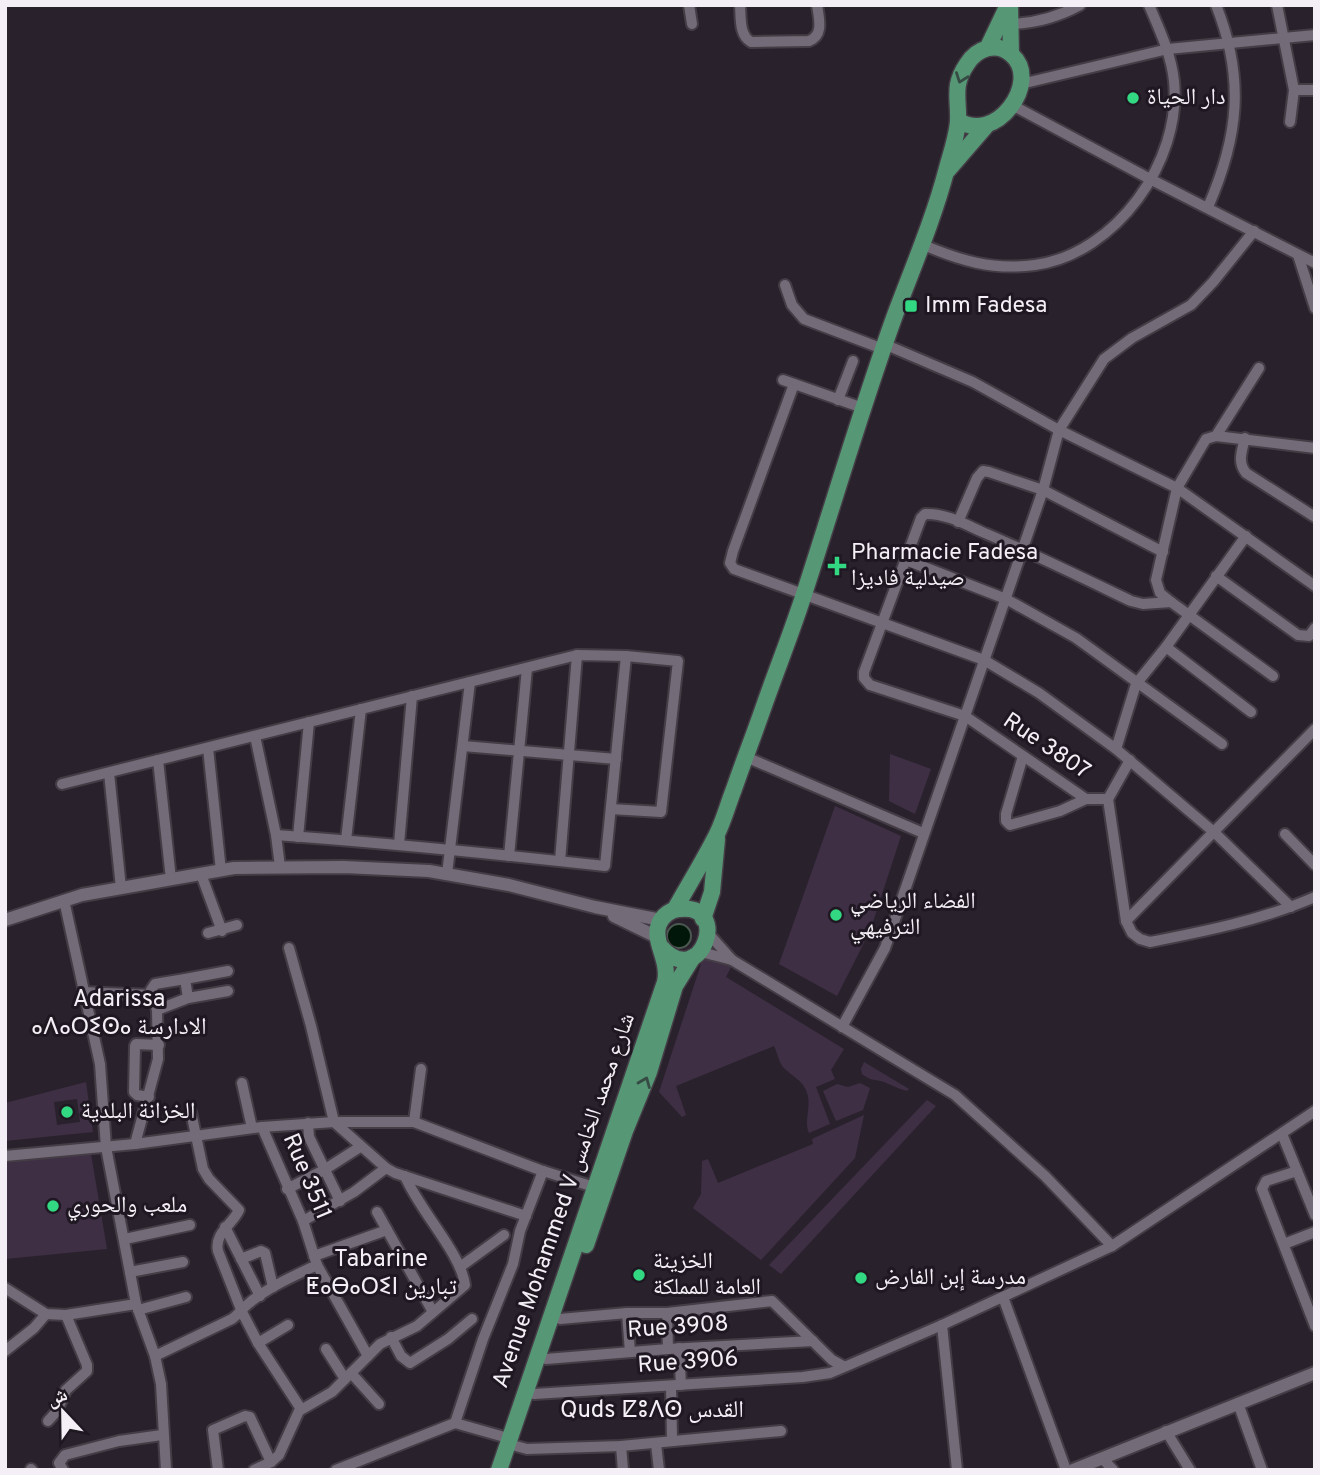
<svg xmlns="http://www.w3.org/2000/svg" width="1320" height="1475" font-family="Overpass,'Noto Naskh Arabic','Noto Sans Tifinagh',sans-serif">
<style>
.green{fill:#3f2f45;fill-rule:evenodd}
.water{fill:#011709;stroke:#4a5850;stroke-width:2}
.lines{fill:none;stroke-linecap:round;stroke-linejoin:round}
.minor-casing{stroke:#443d46;stroke-width:14}
.tertiary-casing{stroke:#443d46;stroke-width:16}
.primary-casing{stroke:#443d46;stroke-width:19}
.minor{stroke:#746b78;stroke-width:10}
.tertiary{stroke:#746b78;stroke-width:12}
.primary{stroke:#569876;stroke-width:16}
.oneway{stroke:#354b44}
.poi-dot{fill:#32d882;stroke:#1f1822;stroke-width:2.5}
.labels{text-anchor:middle;dominant-baseline:central;stroke-width:6;stroke-linejoin:round;paint-order:stroke}
.poi-label{font-size:23px;fill:#f4eff6;stroke:#1f1822;text-anchor:start}
.street-label{font-size:23px;fill:#f4eff6;stroke:#1f1822}
.neighbourhood-label{font-size:24px;fill:#f4eff6;stroke:#1f1822}
</style>
<rect width="100%" height="100%" fill="#29222c"/>
<!-- green -->
<g class="green">
<path d="M 890,754 L 931,769 L 915,814 L 889,801 Z"/>
<path d="M 835,806 L 901,836 L 870,931 L 837,996 L 779,964 Z"/>
<path d="M 704,955 L 731,967 L 726,977 L 844,1049 L 831,1070 L 835,1079 L 816,1087 L 830,1124 L 809,1133 C 803,1120 813,1106 806,1090 C 801,1079 791,1076 783,1067 C 779,1062 777,1052 774,1046 L 676,1086 L 686,1115 L 682,1117 L 659,1092 Z"/>
<path d="M 864,1062 L 909,1089 L 907,1091 C 899,1089 892,1085 884,1082 C 874,1079 873,1082 862,1074 L 861,1069 Z"/>
<path d="M 86,1082 L 93,1132 L 5,1141 L 5,1103 ZM 77,1099 L 80,1122 L 57,1125 L 54,1102 Z"/>
<path d="M 860,1083 L 870,1088 L 863,1110 L 836,1121 L 823,1091 L 837,1084 L 848,1087 Z"/>
<path d="M 927,1100 L 936,1106 L 781,1274 L 769,1265 Z"/>
<path d="M 864,1115 L 855,1158 L 761,1260 L 693,1208 L 701,1194 L 702,1161 L 708,1159 L 718,1183 L 813,1144 L 812,1139 Z"/>
<path d="M 91,1154 L 107,1249 L 5,1259 L 5,1163 Z"/>
</g>
<!-- water -->
<circle class="water" cx="679" cy="936" r="12"/>
<g class="lines">
<defs>
<g id="minor">
<path d="M 689,5 L 692,24"/>
<path d="M 740,5 C 741,18 739,35 751,42 L 809,41 C 824,35 819,19 817,5"/>
<path d="M 1277,5 L 1294,90 L 1290,122"/>
<path d="M 1012,24 C 1037,23 1058,17 1080,5"/>
<path d="M 1021,84 L 1168,49 L 1315,35"/>
<path d="M 1294,90 L 1315,90"/>
<path d="M 1012,105 L 1150,179 L 1315,263"/>
<path d="M 1208,207 C 1239,136 1245,78 1216,5"/>
<path d="M 921,244 C 959,260 992,271 1035,265 C 1116,254 1182,161 1174,81 C 1171,54 1160,31 1149,5"/>
<path d="M 1298,255 L 1315,308"/>
<path d="M 785,285 L 792,305 L 804,319 L 883,349"/>
<path d="M 884,344 L 973,382 L 1059,430 L 1177,488 L 1315,586"/>
<path d="M 783,380 L 863,408"/>
<path d="M 794,384 L 733,551 L 730,563 L 734,569 L 984,660 L 1039,693 L 1116,749 L 1215,833 L 1291,907"/>
<path d="M 838,400 L 853,361"/>
<path d="M 1216,436 L 1259,368"/>
<path d="M 1245,438 C 1242,451 1237,462 1246,473 L 1315,517"/>
<path d="M 958,522 L 977,478 L 983,471 L 989,472 L 1043,490 L 1163,552"/>
<path d="M 906,560 L 1006,599 L 1076,638 L 1222,744"/>
<path d="M 1216,576 L 1298,635 L 1309,636 L 1315,628"/>
<path d="M 1166,647 L 1251,712"/>
<path d="M 1273,676 L 1171,602 L 1160,593 L 1156,580 L 1177,488 L 1206,439 L 1216,436 L 1315,448"/>
<path d="M 255,736 L 276,835 L 280,867"/>
<path d="M 463,746 L 616,759"/>
<path d="M 208,748 L 221,871"/>
<path d="M 1116,749 L 1136,684 L 1166,647 L 1246,536"/>
<path d="M 1023,756 L 1006,814 L 1006,821 L 1010,825 L 1060,811 L 1086,799"/>
<path d="M 746,757 L 923,833"/>
<path d="M 158,760 L 171,879"/>
<path d="M 1130,760 L 1108,799 L 1126,921 L 1132,933 L 1140,939 L 1150,942 C 1206,931 1262,920 1315,897"/>
<path d="M 109,773 L 121,888"/>
<path d="M 62,784 L 577,655 L 626,656 L 678,661 L 661,812 L 611,809"/>
<path d="M 1108,799 L 1086,799 L 965,716 L 870,685 L 864,678 L 864,672 L 921,518 L 925,514 C 947,513 968,526 987,534 C 1036,555 1083,578 1131,601 L 1143,604 L 1171,602"/>
<path d="M 1285,834 L 1315,865"/>
<path d="M 276,835 C 386,843 496,854 605,866 L 626,656"/>
<path d="M 298,837 L 309,722"/>
<path d="M 346,840 L 361,709"/>
<path d="M 399,844 L 412,696"/>
<path d="M 509,856 L 527,668"/>
<path d="M 560,861 L 577,655"/>
<path d="M 201,874 L 222,931"/>
<path d="M 447,874 L 470,682"/>
<path d="M 64,900 L 100,1064 L 106,1147 L 136,1304 L 155,1356 L 161,1384 L 166,1470"/>
<path d="M 1126,921 L 1315,729"/>
<path d="M 208,933 L 237,925"/>
<path d="M 708,933 L 732,960"/>
<path d="M 289,948 L 311,1026 L 334,1122 L 386,1168 L 395,1173 L 526,1216"/>
<path d="M 701,952 L 732,960 L 955,1095 L 1045,1176 L 1112,1246 L 1315,1111"/>
<path d="M 83,992 L 152,995"/>
<path d="M 188,998 L 185,979 L 228,971"/>
<path d="M 157,1010 L 188,998 L 228,991"/>
<path d="M 842,1027 L 885,948 L 1043,490 L 1059,430 L 1104,359 L 1132,338 L 1191,305 L 1213,282 L 1254,231"/>
<path d="M 242,1083 L 252,1128"/>
<path d="M 149,1097 L 137,1095 L 134,1092 L 135,1046 L 136,1044 L 159,1045"/>
<path d="M 191,1112 L 203,1169 L 209,1179 L 239,1210 C 233,1224 214,1233 218,1251 L 242,1312 L 258,1343 L 301,1409"/>
<path d="M 414,1122 L 421,1069"/>
<path d="M 308,1123 L 309,1137 L 340,1201"/>
<path d="M 262,1127 L 303,1221 L 317,1265 L 368,1356"/>
<path d="M 1282,1134 L 1315,1215"/>
<path d="M 135,1144 L 158,1059 L 157,1010 L 151,990 L 155,984 L 185,979"/>
<path d="M 5,1156 L 135,1144 L 262,1127 L 334,1122 L 414,1122 L 540,1170 L 594,1187"/>
<path d="M 1297,1171 L 1266,1181 L 1262,1189 L 1315,1326"/>
<path d="M 287,1189 L 324,1170 L 360,1147"/>
<path d="M 377,1212 L 433,1312"/>
<path d="M 303,1221 L 354,1192 L 386,1168"/>
<path d="M 225,1227 L 260,1296"/>
<path d="M 125,1239 L 190,1225"/>
<path d="M 1284,1244 L 1315,1232"/>
<path d="M 314,1256 L 387,1230"/>
<path d="M 241,1259 L 261,1251 L 265,1253 L 273,1287"/>
<path d="M 460,1267 L 504,1235"/>
<path d="M 130,1272 L 183,1262"/>
<path d="M 5,1288 L 46,1314 L 66,1315 L 136,1304"/>
<path d="M 1003,1297 L 1066,1470"/>
<path d="M 138,1310 L 186,1297"/>
<path d="M 627,1313 L 630,1352"/>
<path d="M 667,1313 L 668,1349"/>
<path d="M 560,1319 L 627,1313 L 667,1313 L 772,1301 L 832,1360 L 843,1366"/>
<path d="M 942,1325 L 957,1470"/>
<path d="M 391,1337 L 401,1356 L 410,1363 L 448,1339 L 472,1319"/>
<path d="M 258,1343 L 288,1325"/>
<path d="M 679,1348 L 681,1385"/>
<path d="M 326,1349 L 345,1379"/>
<path d="M 5,1351 L 34,1328 L 46,1314"/>
<path d="M 155,1356 L 232,1319 C 239,1314 242,1309 248,1304 C 268,1287 294,1276 317,1265"/>
<path d="M 546,1359 L 668,1349 L 813,1341"/>
<path d="M 351,1373 L 379,1404"/>
<path d="M 671,1386 L 672,1440"/>
<path d="M 534,1394 L 803,1377 L 830,1373 L 849,1365 L 942,1325 L 1112,1246"/>
<path d="M 1238,1403 L 1262,1470"/>
<path d="M 48,1421 L 57,1411 L 66,1390 L 87,1371 L 87,1365 L 66,1315"/>
<path d="M 1166,1431 L 1190,1470"/>
<path d="M 508,1438 L 455,1423 L 483,1339 L 513,1264 L 520,1231 L 543,1171"/>
<path d="M 656,1444 L 659,1470"/>
<path d="M 516,1446 L 527,1449 L 621,1446 L 781,1431"/>
<path d="M 621,1446 L 623,1470"/>
<path d="M 1102,1458 L 1113,1470"/>
<path d="M 31,1469 L 32,1470"/>
<path d="M 63,1470 L 59,1463 L 65,1455 L 119,1441 L 162,1435"/>
<path d="M 218,1470 L 213,1430 L 245,1416 L 250,1417 L 271,1462"/>
<path d="M 254,1470 L 271,1462 L 279,1455 L 299,1411 L 332,1392 L 380,1344 L 417,1326 L 465,1285 C 461,1253 419,1210 405,1176"/>
<path d="M 336,1470 L 455,1423"/>
</g>
<g id="tertiary">
<path d="M 614,916 L 657,937"/>
<path d="M 5,920 L 82,895 L 234,868 L 344,867 L 429,871 L 509,885 L 595,907 L 661,920 L 662,918"/>
<path d="M 1073,1470 L 1315,1373"/>
</g>
<g id="primary">
<path d="M 1010,5 L 1011,54"/>
<path d="M 988,47 L 1008,5"/>
<path d="M 948,170 L 986,126"/>
<path d="M 675,909 C 689,884 704,860 717,834 C 724,820 728,804 734,789 C 744,760 755,732 765,703 C 778,666 793,629 805,591 C 835,499 862,406 895,315 C 913,267 934,218 947,168 C 951,153 957,136 958,121 C 959,98 952,86 967,64 C 977,48 997,41 1012,55 C 1042,82 995,146 958,120"/>
<path d="M 703,919 L 712,892 L 717,839"/>
<path d="M 586,1245 L 625,1131 L 649,1072 L 675,986 L 693,957"/>
<path d="M 499,1470 L 665,982 C 670,960 652,941 659,924 C 662,916 671,909 680,909 C 732,903 701,992 661,947"/>
</g>
</defs>
<!-- minor casing -->
<use href="#minor" class="minor-casing"/>
<!-- tertiary casing -->
<use href="#tertiary" class="tertiary-casing"/>
<!-- primary casing -->
<use href="#primary" class="primary-casing"/>
<!-- minor -->
<use href="#minor" class="minor"/>
<!-- tertiary -->
<use href="#tertiary" class="tertiary"/>
<!-- primary -->
<use href="#primary" class="primary"/>
</g>
<!-- one-way arrows -->
<defs><path id="oneway-chevron" d="M-2-3.5L2.5 0L-2 3.5" fill="none" stroke-width="1.6" stroke-linecap="round" stroke-linejoin="round" transform="scale(1.75)"/></defs>
<g class="oneway">
<use href="#oneway-chevron" transform="translate(961 78) rotate(110)"/>
<use href="#oneway-chevron" transform="translate(645 1082) rotate(-68)"/>
</g>
<!-- markers -->
<g class="poi-dot">
<circle cx="1133" cy="98" r="7"/>
<rect x="904" y="299" width="14" height="14" rx="3.5"/>
<path d="M833.5 555.5h7v7h7v7h-7v7h-7v-7h-7v-7h7z"/>
<circle cx="836" cy="915" r="7"/>
<circle cx="67" cy="1112" r="7"/>
<circle cx="53" cy="1206" r="7"/>
<circle cx="639" cy="1275" r="7"/>
<circle cx="861" cy="1278" r="7"/>
</g>
<g class="labels">
<!-- poi labels -->
<g class="poi-label">
<text x="1147" y="98">دار الحياة</text>
<text x="925" y="306">Imm Fadesa</text>
<text x="851" y="553">Pharmacie Fadesa<tspan x="851" dy="26">صيدلية فاديزا</tspan></text>
<text x="850" y="902">الفضاء الرياضي<tspan x="850" dy="26">الترفيهي</tspan></text>
<text x="81" y="1112">الخزانة البلدية</text>
<text x="67" y="1206">ملعب والحوري</text>
<text x="653" y="1262">الخزينة<tspan x="653" dy="26">العامة للمملكة</tspan></text>
<text x="875" y="1278">مدرسة إبن الفارض</text>
</g>
<!-- street labels -->
<g class="street-label">
<text transform="translate(1046 747) rotate(34)">Rue 3807</text>
<text transform="translate(306 1177) rotate(67)">Rue 3511</text>
<text transform="translate(565 1201) rotate(-71)">Avenue Mohammed V شارع محمد الخامس</text>
<text transform="translate(678 1328) rotate(-4)">Rue 3908</text>
<text transform="translate(688 1363) rotate(-4)">Rue 3906</text>
</g>
<!-- neighbourhood labels -->
<g class="neighbourhood-label">
<text x="119" y="1000">Adarissa<tspan x="119" dy="28">ⴰⴷⴰⵔⵉⵙⴰ الادارسة</tspan></text>
<text x="381" y="1260">Tabarine<tspan x="381" dy="28">ⵟⴰⴱⴰⵔⵉⵏ تبارين</tspan></text>
<text x="652" y="1411">Quds ⵇⵓⴷⵙ القدس</text>
</g>
</g>
<!-- border -->
<rect width="1320" height="1475" fill="none" stroke="#f4eff6" stroke-width="14"/>
<!-- north arrow -->
<g transform="translate(63 1412) rotate(338)" stroke="#1f1822" stroke-width="5" paint-order="stroke">
<path d="M0-5L12 26L0 18L-12 26Z" fill="#f4eff6"/>
<text y="-10" font-size="19" font-weight="bold" text-anchor="middle" fill="#f4eff6">ش</text>
</g>
</svg>
